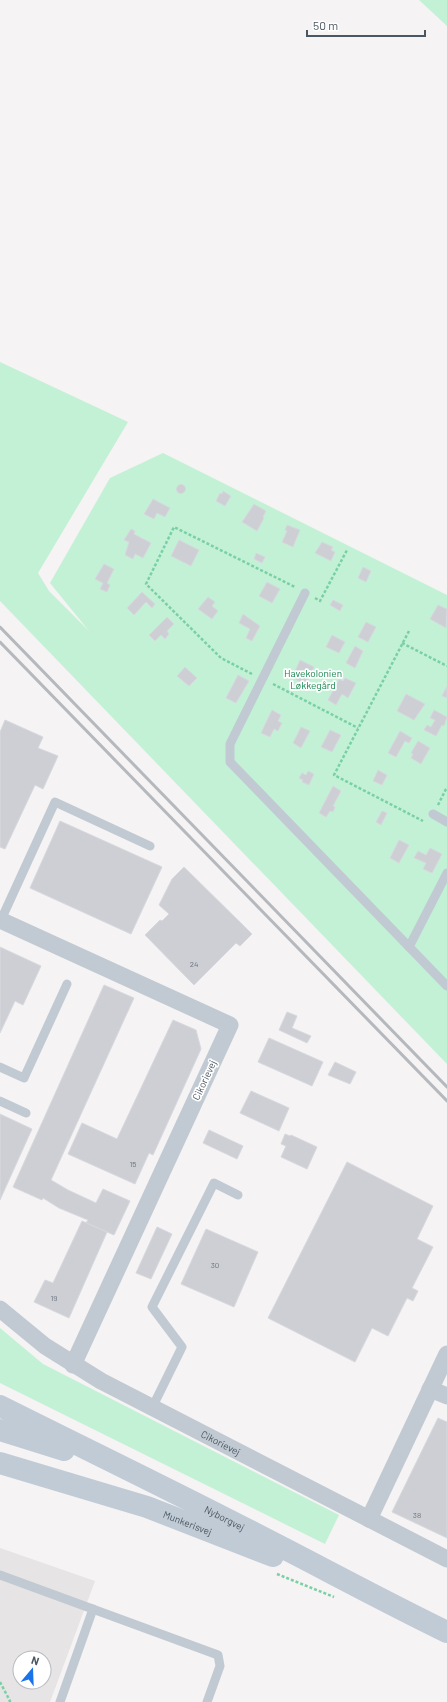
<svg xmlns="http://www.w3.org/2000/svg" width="447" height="1702" font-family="Barlow,sans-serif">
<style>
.education{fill:#e6e4e5;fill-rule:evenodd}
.green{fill:#c3f1d5}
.building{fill:#cdcfd5;stroke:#d7d9de}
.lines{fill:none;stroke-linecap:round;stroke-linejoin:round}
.path{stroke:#7ad0a6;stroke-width:2.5;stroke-dasharray:3 2;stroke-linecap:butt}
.lane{stroke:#c1cad2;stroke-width:9}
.street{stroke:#c1cad2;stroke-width:17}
.secondary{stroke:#c1cbd6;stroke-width:22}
.rail{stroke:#b5b8bd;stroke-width:3}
.labels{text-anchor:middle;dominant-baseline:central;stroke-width:3.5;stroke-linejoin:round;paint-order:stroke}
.number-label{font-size:8px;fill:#6b747e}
.park-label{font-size:10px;fill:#17864f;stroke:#fff}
.street-label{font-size:10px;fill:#4a5661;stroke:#fff}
</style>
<rect width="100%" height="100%" fill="#f5f3f3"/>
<!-- education -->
<path class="education" d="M 0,1548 L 95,1581 L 50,1702 L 0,1702 ZM 20,1658 L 44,1658 L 44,1682 L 20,1682 Z"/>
<!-- green -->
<g class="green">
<path d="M 419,0 L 447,0 L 447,26 Z"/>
<path d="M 0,362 L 128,422 L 38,573 L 49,591 L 89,631 L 50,583 L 110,478 L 163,453 L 447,595 L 447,1064 L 0,601 Z"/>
<path d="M 0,1328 L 43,1364 L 339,1515 L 325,1544 L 0,1383 Z"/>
</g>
<!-- building -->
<g class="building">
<circle cx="181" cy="489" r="4.5"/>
<path d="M 223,491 L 231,496 L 225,506 L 216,501 L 220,493 L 222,494 Z"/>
<path d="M 153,499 L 170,508 L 165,517 L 157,513 L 154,519 L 144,514 Z"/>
<path d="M 254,504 L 266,511 L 263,517 L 264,518 L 257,531 L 242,522 Z"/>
<path d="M 287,525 L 300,530 L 293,547 L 282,542 L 287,531 L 285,530 Z"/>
<path d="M 131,529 L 135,531 L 134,534 L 151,543 L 143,558 L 135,554 L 133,559 L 125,555 L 129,542 L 124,540 Z"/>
<path d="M 179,540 L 199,550 L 191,566 L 171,556 Z"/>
<path d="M 322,542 L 333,547 L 331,550 L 335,552 L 331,561 L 315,553 Z"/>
<path d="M 256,553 L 265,557 L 262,563 L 254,559 Z"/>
<path d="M 104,564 L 114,569 L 107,583 L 110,585 L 107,592 L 100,589 L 103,583 L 95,579 Z"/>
<path d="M 363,567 L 371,571 L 366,582 L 358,578 Z"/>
<path d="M 267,582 L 280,589 L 272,603 L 259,596 Z"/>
<path d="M 142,592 L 155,604 L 152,608 L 146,602 L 134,615 L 127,608 Z"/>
<path d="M 208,597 L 215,602 L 212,606 L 218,611 L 212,619 L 198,609 Z"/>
<path d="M 333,600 L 343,605 L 340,611 L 330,605 Z"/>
<path d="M 438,605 L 447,609 L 446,628 L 430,619 Z"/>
<path d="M 243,614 L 260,626 L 252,641 L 246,638 L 250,629 L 239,623 Z"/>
<path d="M 167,617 L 174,624 L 167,631 L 169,634 L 165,639 L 161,635 L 155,641 L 149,635 Z"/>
<path d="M 366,622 L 376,627 L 368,642 L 358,637 Z"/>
<path d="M 332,635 L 345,642 L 339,653 L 326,647 Z"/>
<path d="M 355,646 L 363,651 L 355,668 L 346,663 Z"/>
<path d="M 300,660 L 314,667 L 306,684 L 292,678 Z"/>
<path d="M 185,667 L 197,678 L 189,686 L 177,676 Z"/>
<path d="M 238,675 L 249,681 L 236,703 L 226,698 Z"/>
<path d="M 345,678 L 356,683 L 348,698 L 342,694 L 336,705 L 328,700 L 339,679 L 343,681 Z"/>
<path d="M 447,686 L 447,698 L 442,696 Z"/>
<path d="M 406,694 L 425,704 L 414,720 L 397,711 Z"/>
<path d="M 272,710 L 281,715 L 278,721 L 282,723 L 278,731 L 274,729 L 270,737 L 261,733 Z"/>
<path d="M 434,710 L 447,717 L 444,726 L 442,725 L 436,736 L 424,730 L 427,725 L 431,727 L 435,720 L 430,718 Z"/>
<path d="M 5,720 L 43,737 L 38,748 L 58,756 L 43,789 L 35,785 L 5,849 L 0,847 L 0,732 Z"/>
<path d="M 301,727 L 310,731 L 301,748 L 293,743 Z"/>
<path d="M 330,730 L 341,735 L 332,752 L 321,747 Z"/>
<path d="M 400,731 L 412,738 L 409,743 L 405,741 L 396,757 L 388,753 Z"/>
<path d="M 418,741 L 430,748 L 421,764 L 411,758 L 413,754 L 411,753 Z"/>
<path d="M 378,770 L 387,775 L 382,785 L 373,781 Z"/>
<path d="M 308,771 L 314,774 L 309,785 L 302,782 L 303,780 L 299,778 L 302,773 L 306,775 Z"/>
<path d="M 333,786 L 341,791 L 333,806 L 335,807 L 333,812 L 330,811 L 326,817 L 319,813 Z"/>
<path d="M 382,811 L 387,813 L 381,825 L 376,822 Z"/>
<path d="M 60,821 L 162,867 L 131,934 L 30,888 Z"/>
<path d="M 399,840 L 409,845 L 399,863 L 390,858 Z"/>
<path d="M 430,848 L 442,854 L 432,873 L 423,869 L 426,863 L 414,858 L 418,851 L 426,855 Z"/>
<path d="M 184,867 L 252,934 L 240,946 L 236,943 L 194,985 L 145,935 L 160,920 L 162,921 L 169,914 L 159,905 L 172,879 Z"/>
<path d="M 0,947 L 41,966 L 23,1005 L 15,1001 L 0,1033 Z"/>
<path d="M 104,985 L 134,998 L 51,1180 L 68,1190 L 96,1203 L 103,1189 L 130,1201 L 114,1235 L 86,1223 L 88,1220 L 59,1208 L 43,1198 L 42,1200 L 13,1187 Z"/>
<path d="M 287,1012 L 297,1016 L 292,1028 L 311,1036 L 307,1043 L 279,1030 Z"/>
<path d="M 173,1020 L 196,1030 L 201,1049 L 153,1155 L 149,1153 L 135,1184 L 68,1154 L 82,1123 L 117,1139 Z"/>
<path d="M 269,1038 L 323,1062 L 312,1086 L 258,1062 Z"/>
<path d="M 335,1062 L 356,1072 L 350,1084 L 328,1075 Z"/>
<path d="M 251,1091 L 289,1108 L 279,1131 L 240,1113 Z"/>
<path d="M 0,1114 L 32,1129 L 0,1200 Z"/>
<path d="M 209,1130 L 243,1146 L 237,1159 L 203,1143 Z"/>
<path d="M 285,1134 L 290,1136 L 291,1135 L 317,1147 L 307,1169 L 281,1157 L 286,1146 L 281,1144 Z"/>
<path d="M 347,1162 L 433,1206 L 417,1239 L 433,1247 L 412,1288 L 418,1291 L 413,1301 L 407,1298 L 388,1336 L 372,1328 L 355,1362 L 268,1318 Z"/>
<path d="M 82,1221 L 107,1232 L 69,1318 L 34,1302 L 45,1280 L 53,1283 Z"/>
<path d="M 157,1227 L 172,1234 L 151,1279 L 136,1273 Z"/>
<path d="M 206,1229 L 258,1252 L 234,1307 L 181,1284 Z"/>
<path d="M 438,1418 L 447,1422 L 447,1538 L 392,1512 Z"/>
</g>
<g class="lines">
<!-- path -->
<g class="path">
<path d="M 315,598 L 320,601 L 347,550"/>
<path d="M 409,631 L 334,775 L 423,821"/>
<path d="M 402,643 L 447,666"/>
<path d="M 252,674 L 221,658 L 146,584 L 174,527 L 295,587"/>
<path d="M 273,684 L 358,728"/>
<path d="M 438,805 L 447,787"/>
<path d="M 277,1574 L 334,1597"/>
<path d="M 0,1682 L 10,1701 L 8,1702"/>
</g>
<!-- lane -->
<g class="lane">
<path d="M 305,593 L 230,744 L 230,762 L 447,986"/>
<path d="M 433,814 L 447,822"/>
<path d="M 1,920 L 55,802 L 150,846"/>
<path d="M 409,947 L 447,873"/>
<path d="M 0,1067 L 24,1078 L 67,984"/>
<path d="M 0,1101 L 26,1113"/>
<path d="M 152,1408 L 182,1347 L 152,1307 L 214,1183 L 238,1195"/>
<path d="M 0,1575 L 218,1655 L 220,1666 L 207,1702"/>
<path d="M 60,1702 L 93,1609"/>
</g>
<!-- street -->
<g class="street">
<path d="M 0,920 L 230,1025 L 73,1365"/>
<path id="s1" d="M 0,1309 L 45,1346 L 101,1381 L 447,1559"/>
<path d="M 430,1389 L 447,1396"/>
<path d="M 369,1519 L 447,1354"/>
</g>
<!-- secondary -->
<g class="secondary">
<path id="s2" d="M 0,1406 C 86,1449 173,1491 258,1535 C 321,1567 383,1601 447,1632"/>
<path d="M 0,1430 L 64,1450"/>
<path id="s3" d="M 0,1463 L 147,1507 L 273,1556"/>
</g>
<!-- rail -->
<g class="rail">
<path d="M 0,627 L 447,1087"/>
<path d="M 0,642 L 447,1101"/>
</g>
</g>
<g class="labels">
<!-- number labels -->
<g class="number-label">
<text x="194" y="964">24</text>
<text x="133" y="1164">15</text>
<text x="215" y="1265">30</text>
<text x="54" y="1298">19</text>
<text x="417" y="1515">38</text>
</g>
<!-- park labels -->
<g class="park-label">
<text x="313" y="673">Havekolonien<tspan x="313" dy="12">Løkkegård</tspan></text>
</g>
<!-- street labels -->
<g class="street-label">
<text transform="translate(204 1080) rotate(-65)">Cikorievej</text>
<text stroke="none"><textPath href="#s1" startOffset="259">Cikorievej</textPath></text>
<text stroke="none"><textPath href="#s2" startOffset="251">Nyborgvej</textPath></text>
<text stroke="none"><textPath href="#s3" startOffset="197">Munkerisvej</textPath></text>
</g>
</g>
<!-- north arrow -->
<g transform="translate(32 1670) rotate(19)"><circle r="19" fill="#ffffff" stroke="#b7bbc0"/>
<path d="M0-3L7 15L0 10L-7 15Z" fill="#1a73e8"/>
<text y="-6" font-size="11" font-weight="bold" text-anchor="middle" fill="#4a5661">N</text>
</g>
<!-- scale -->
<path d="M307 30v6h118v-6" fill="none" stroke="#4a5661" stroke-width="2"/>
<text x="313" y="30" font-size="12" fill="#4a5661" stroke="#ffffff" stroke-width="3" paint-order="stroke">50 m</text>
</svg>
